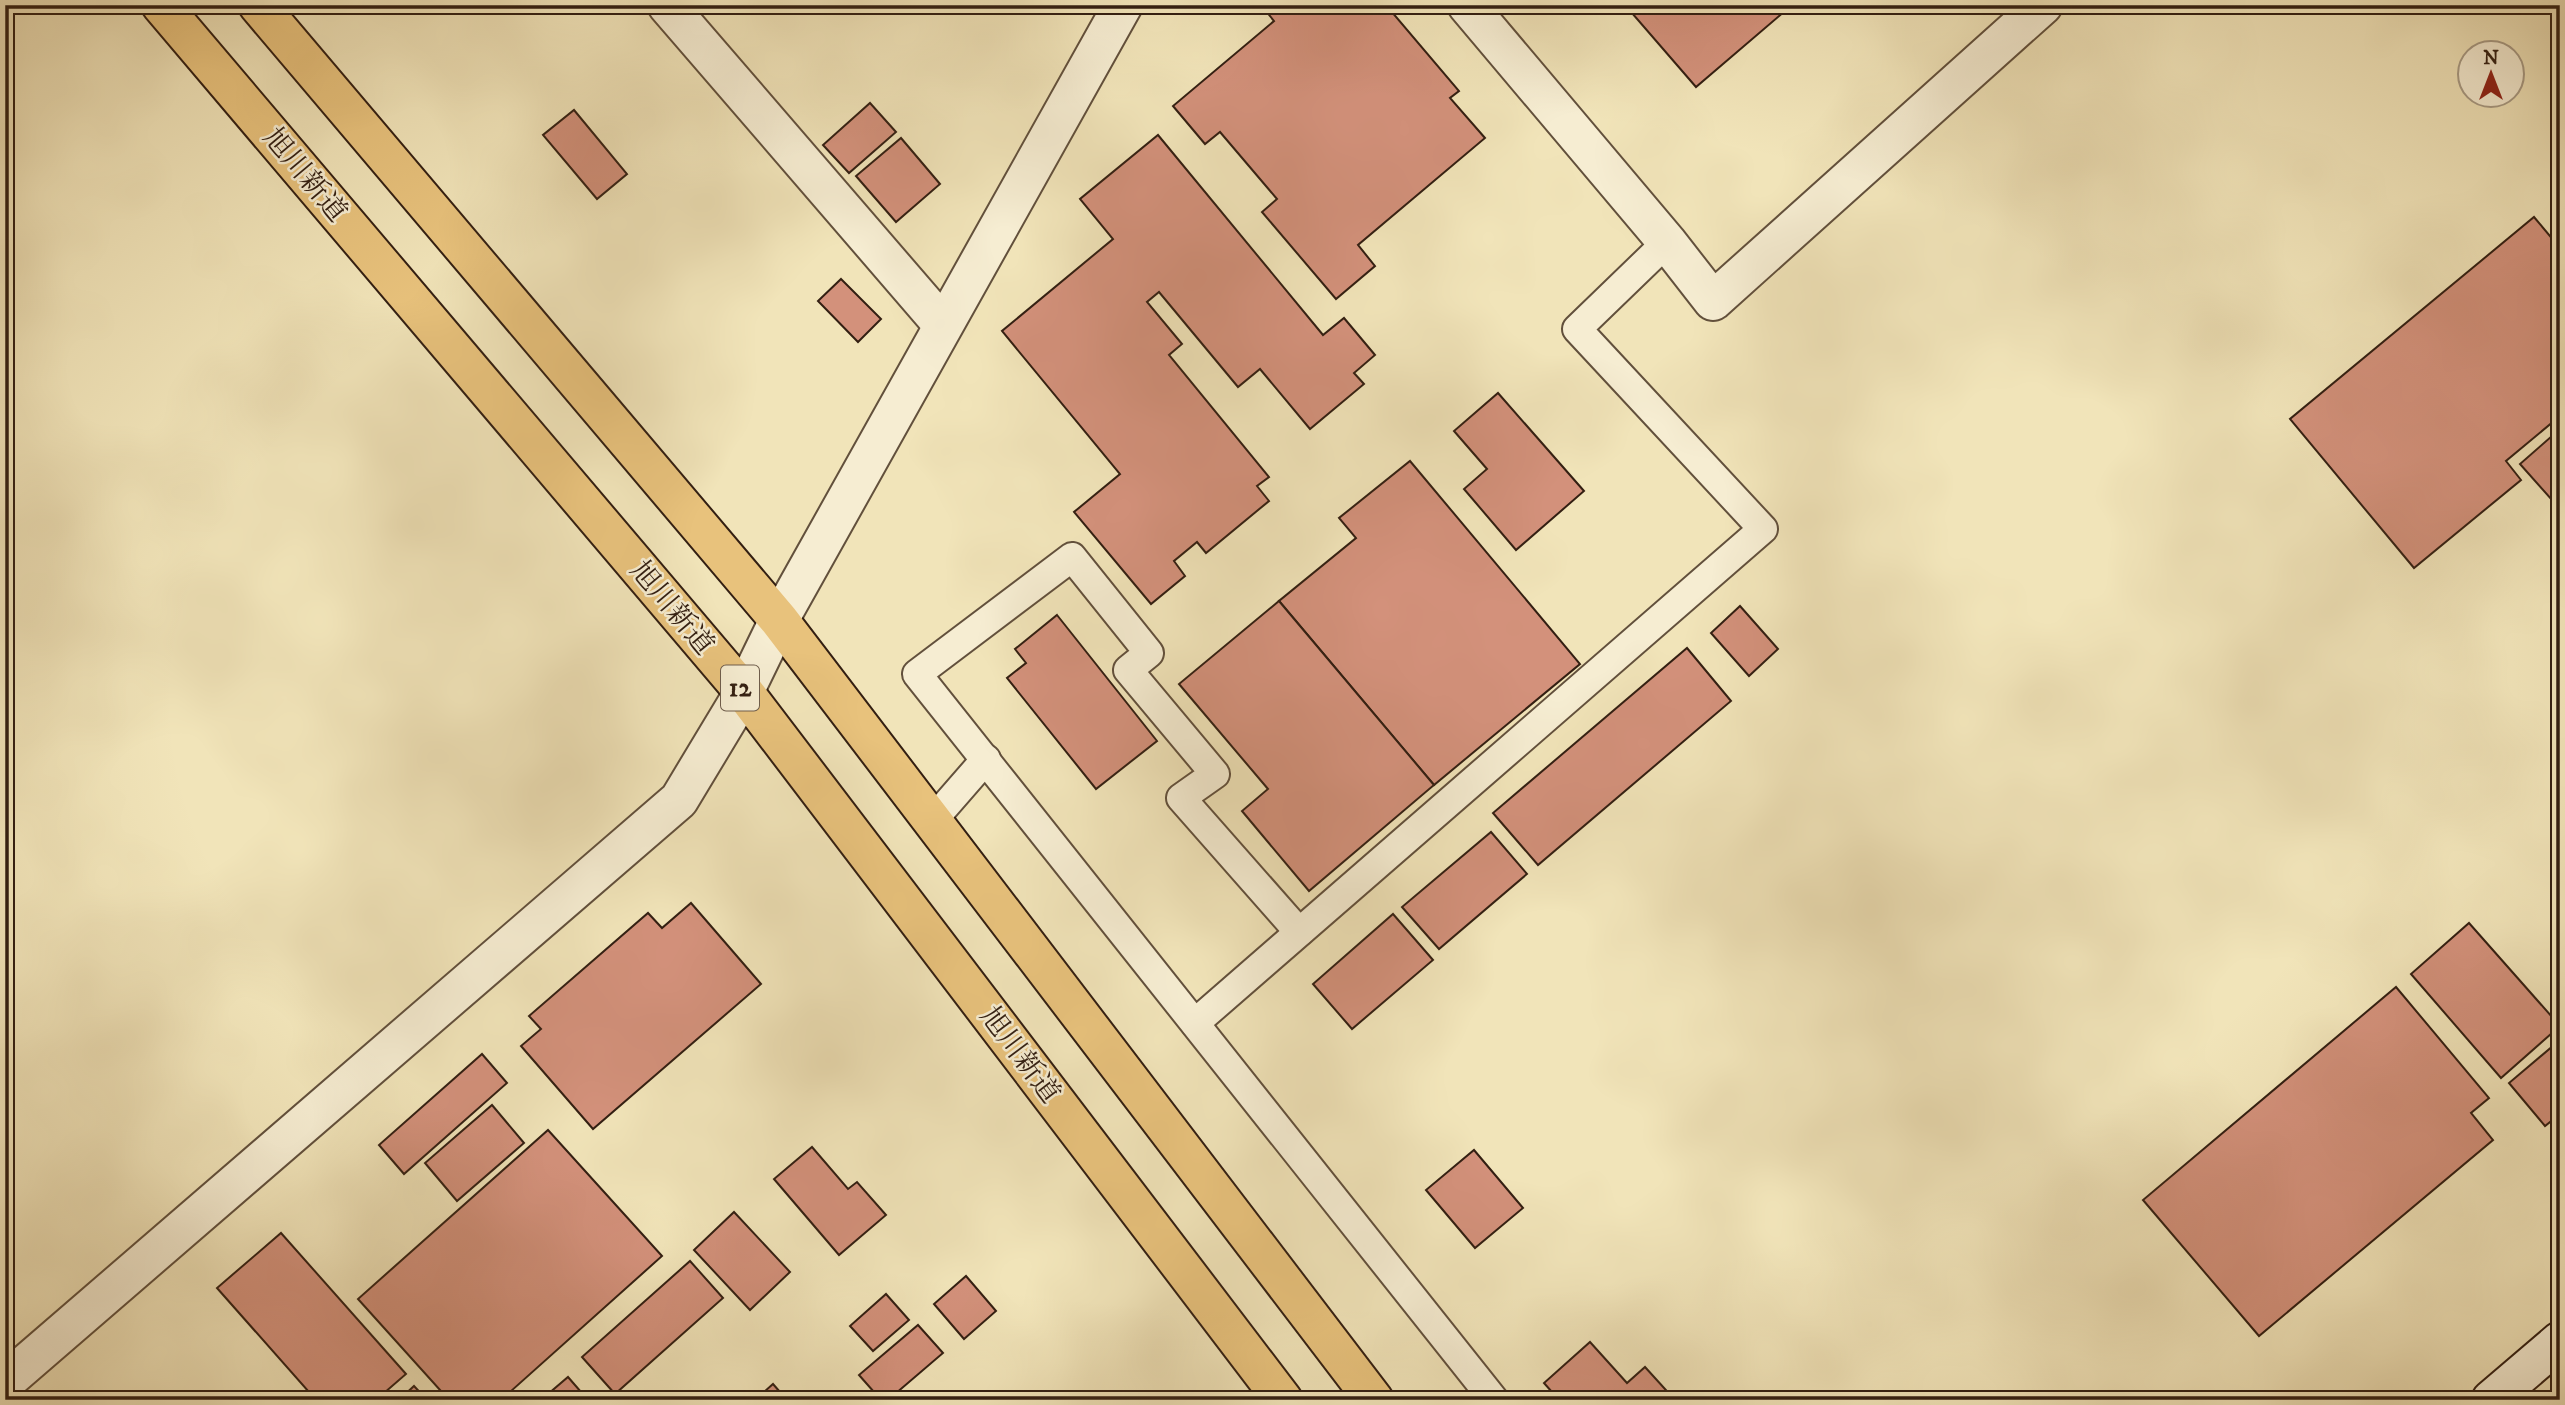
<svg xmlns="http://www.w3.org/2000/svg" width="2565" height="1405" font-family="'IM FELL DW Pica','Noto Serif JP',serif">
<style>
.building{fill:#d3917b;stroke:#331f12;stroke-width:2}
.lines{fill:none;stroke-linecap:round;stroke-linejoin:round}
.lane-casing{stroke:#62503c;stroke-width:32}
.street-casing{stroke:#62503c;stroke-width:42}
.secondary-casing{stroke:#331f12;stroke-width:42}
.highway-casing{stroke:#331f12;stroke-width:42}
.lane{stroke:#f6edd2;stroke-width:28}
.street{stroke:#f6edd2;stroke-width:38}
.secondary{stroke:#f6edd2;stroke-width:38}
.highway{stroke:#e8c27c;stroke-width:38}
.labels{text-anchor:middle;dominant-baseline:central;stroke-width:5;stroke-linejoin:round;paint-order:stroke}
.shield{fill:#f6edd2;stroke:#6e5d4c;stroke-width:2}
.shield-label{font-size:26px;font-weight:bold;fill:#331f12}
.street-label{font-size:28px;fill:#331f12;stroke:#f6edd2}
</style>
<rect width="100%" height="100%" fill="#f1e4b9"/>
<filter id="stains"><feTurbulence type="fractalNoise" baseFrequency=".00286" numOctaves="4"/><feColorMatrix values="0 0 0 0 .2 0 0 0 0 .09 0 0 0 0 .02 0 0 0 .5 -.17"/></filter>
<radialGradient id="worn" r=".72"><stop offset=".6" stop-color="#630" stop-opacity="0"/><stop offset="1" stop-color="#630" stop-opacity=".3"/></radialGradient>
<!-- building -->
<g class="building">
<path d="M 1261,5 L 1386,5 L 1459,91 L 1450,98 L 1485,138 L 1358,245 L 1375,266 L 1336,299 L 1262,212 L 1277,199 L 1220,132 L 1205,144 L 1173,106 L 1274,21 Z"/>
<path d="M 1625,5 L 1792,5 L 1696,87 Z"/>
<path d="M 870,103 L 896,132 L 849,173 L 823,145 Z"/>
<path d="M 574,110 L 627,174 L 597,199 L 543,135 Z"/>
<path d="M 1158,135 L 1323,335 L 1344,318 L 1375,355 L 1354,373 L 1364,384 L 1310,429 L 1260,369 L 1238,387 L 1159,292 L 1147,302 L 1182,344 L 1169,355 L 1269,477 L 1257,486 L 1269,501 L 1206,553 L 1197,542 L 1174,561 L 1185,576 L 1151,604 L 1074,512 L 1120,474 L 1002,331 L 1113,239 L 1080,199 Z"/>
<path d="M 901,138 L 940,184 L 896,222 L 856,176 Z"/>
<path d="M 2534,217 L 2560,248 L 2560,416 L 2506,461 L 2521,480 L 2414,568 L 2290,419 Z"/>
<path d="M 841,279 L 881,319 L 858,342 L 818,301 Z"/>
<path d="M 1498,393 L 1584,491 L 1516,550 L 1464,489 L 1487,469 L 1454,431 Z"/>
<path d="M 2560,429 L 2560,509 L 2520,464 Z"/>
<path d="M 1410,461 L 1580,664 L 1434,785 L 1279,601 L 1356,538 L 1339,518 Z"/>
<path d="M 1279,601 L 1434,785 L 1309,891 L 1242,811 L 1268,789 L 1179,684 Z"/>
<path d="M 1740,606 L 1778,649 L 1749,676 L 1711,633 Z"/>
<path d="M 1057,615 L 1157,741 L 1096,789 L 1007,678 L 1026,663 L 1015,649 Z"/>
<path d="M 1687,648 L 1731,701 L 1538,865 L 1493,813 Z"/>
<path d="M 1491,832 L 1527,874 L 1439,949 L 1402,907 Z"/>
<path d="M 691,903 L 761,984 L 593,1129 L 521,1046 L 541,1029 L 529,1016 L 648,913 L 662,928 Z"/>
<path d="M 1393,914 L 1433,960 L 1352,1029 L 1313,984 Z"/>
<path d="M 2469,923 L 2560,1026 L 2501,1078 L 2411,974 Z"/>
<path d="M 2396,987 L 2489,1098 L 2471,1113 L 2493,1140 L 2259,1336 L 2143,1200 Z"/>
<path d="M 2560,1040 L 2560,1114 L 2545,1126 L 2509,1083 Z"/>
<path d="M 482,1054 L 507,1083 L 404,1174 L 379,1145 Z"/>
<path d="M 492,1105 L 524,1143 L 457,1201 L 425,1163 Z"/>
<path d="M 548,1130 L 662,1256 L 501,1400 L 449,1400 L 358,1299 Z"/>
<path d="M 812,1147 L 848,1189 L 857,1182 L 886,1215 L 839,1255 L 774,1179 Z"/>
<path d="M 1474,1150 L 1523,1208 L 1475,1248 L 1426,1190 Z"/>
<path d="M 734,1212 L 790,1272 L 750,1310 L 694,1250 Z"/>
<path d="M 281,1233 L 406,1374 L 376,1400 L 316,1400 L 217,1288 Z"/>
<path d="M 690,1261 L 723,1298 L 615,1394 L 582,1357 Z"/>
<path d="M 966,1276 L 996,1311 L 964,1339 L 934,1304 Z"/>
<path d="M 886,1294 L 909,1320 L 873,1351 L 850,1326 Z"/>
<path d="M 918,1325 L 943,1353 L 888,1400 L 881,1400 L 859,1375 Z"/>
<path d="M 1590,1342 L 1627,1383 L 1645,1367 L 1675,1400 L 1559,1400 L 1544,1383 Z"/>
<path d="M 568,1377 L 588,1400 L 541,1400 Z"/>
<path d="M 773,1384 L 787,1400 L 755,1400 Z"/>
<path d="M 414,1386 L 427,1400 L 399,1400 Z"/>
</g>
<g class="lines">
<defs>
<g id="lane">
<path d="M 932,821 L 986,759"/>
<path d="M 1299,932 L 1181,798 L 1215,774 L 1128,670 L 1149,653 L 1072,557 L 917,674 L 1494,1400"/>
<path d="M 1195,1023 L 1763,529 L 1577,329 L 1667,242"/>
</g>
<g id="street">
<path d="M 667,5 L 943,325"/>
<path d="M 1467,5 L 1667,242 L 1713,301 L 2043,5"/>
<path d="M 5,1382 L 679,800 L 744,692 L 779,620 L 1123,5"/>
</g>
<path id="secondary" d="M 2491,1400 L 2560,1341"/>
<g id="highway">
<path d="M 161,5 L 744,692 L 1283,1400"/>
<path d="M 258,5 L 779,620 L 1374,1400"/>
</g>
</defs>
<!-- lane casing -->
<use href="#lane" class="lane-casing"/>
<!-- street casing -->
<use href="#street" class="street-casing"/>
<!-- secondary casing -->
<use href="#secondary" class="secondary-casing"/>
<!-- highway casing -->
<use href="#highway" class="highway-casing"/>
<!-- lane -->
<use href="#lane" class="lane"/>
<!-- street -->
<use href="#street" class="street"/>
<!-- secondary -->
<use href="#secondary" class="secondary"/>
<!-- highway -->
<use href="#highway" class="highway"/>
</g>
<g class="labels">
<!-- shield labels -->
<rect class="shield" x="721" y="665.5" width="38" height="45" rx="5"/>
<g class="shield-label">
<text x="740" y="688">12</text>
</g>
<!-- street labels -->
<g class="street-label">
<text transform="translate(305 175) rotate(50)">旭川新道</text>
<text transform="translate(672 608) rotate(50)">旭川新道</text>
<text transform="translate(1020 1055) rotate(53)">旭川新道</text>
</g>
</g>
<!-- margin -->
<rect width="2565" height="1405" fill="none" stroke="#f1e4b9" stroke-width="28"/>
<rect x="7" y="7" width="2551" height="1391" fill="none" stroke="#331f12" stroke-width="3.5"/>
<rect x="14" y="14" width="2537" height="1377" fill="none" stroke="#331f12" stroke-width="2"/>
<!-- north arrow -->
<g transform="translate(2491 74)"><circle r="33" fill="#f6edd2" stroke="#a89b85" stroke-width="2"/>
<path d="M0-5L12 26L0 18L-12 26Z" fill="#8f2418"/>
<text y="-10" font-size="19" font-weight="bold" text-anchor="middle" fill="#331f12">N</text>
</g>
<rect width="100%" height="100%" filter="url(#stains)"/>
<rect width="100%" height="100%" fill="url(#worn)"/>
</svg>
